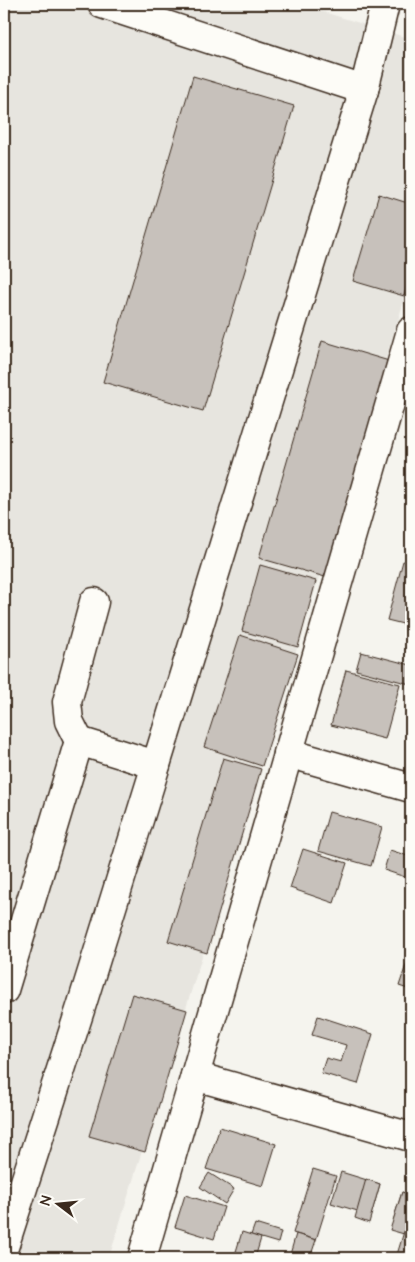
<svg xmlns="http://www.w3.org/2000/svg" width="415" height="1262" font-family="'Architects Daughter',sans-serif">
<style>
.built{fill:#e7e5df}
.building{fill:#c7c1bb;stroke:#3b2a1e}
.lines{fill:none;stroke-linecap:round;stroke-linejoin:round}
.minor-casing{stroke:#3b2a1e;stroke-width:31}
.minor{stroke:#fdfcf7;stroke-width:28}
</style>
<rect width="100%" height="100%" fill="#f5f4ee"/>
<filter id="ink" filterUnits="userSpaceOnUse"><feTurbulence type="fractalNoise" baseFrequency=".02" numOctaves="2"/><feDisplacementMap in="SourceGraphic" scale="10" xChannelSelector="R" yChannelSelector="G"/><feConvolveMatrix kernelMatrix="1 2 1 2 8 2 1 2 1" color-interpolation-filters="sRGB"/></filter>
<g filter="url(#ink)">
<!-- built -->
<path class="built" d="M 4,4 L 298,4 L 411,39 L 411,278 L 109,1258 L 4,1258 Z"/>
<!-- building -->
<g class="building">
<path d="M 193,76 L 294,106 L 203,411 L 103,382 Z"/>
<path d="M 379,194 L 411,204 L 411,270 L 404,296 L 353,281 Z"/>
<path d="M 322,341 L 389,361 L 325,577 L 259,558 Z"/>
<path d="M 403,561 L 411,563 L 411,626 L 387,620 Z"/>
<path d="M 260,565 L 316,581 L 298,647 L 242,631 Z"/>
<path d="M 240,635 L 298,654 L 262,766 L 204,747 Z"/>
<path d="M 361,652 L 411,665 L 410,684 L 356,670 Z"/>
<path d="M 346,670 L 400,684 L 385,739 L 331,725 Z"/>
<path d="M 223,758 L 261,769 L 207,953 L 168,941 Z"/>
<path d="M 329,812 L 382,827 L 371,866 L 318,851 Z"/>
<path d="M 303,849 L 347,863 L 334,903 L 290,888 Z"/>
<path d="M 390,850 L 411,857 L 411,879 L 384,870 Z"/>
<path d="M 408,959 L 411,961 L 411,990 L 399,986 Z"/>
<path d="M 132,994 L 187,1010 L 145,1152 L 89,1136 Z"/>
<path d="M 318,1016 L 373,1034 L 358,1084 L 321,1073 L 326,1058 L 341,1062 L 346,1045 L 312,1035 Z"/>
<path d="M 220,1127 L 276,1144 L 263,1186 L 206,1169 Z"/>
<path d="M 313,1169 L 336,1176 L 316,1240 L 293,1233 Z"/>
<path d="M 341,1172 L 380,1184 L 371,1215 L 331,1203 Z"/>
<path d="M 209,1173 L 234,1189 L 225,1204 L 200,1187 Z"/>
<path d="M 366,1179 L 380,1184 L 369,1223 L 355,1218 Z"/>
<path d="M 402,1192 L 411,1195 L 411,1227 L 393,1221 Z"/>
<path d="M 402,1192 L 411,1195 L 411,1209 L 404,1234 L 390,1230 Z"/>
<path d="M 185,1195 L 224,1207 L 214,1239 L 175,1227 Z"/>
<path d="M 255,1224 L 281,1232 L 278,1243 L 251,1235 Z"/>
<path d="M 406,1225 L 411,1227 L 411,1258 L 396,1258 Z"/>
<path d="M 242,1232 L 261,1238 L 255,1258 L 234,1258 Z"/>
<path d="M 296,1234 L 316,1240 L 310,1258 L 289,1258 Z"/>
</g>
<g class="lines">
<defs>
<g id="minor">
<path d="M 102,4 L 364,90 L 156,765"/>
<path d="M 364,90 L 385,4"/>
<path d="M 79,741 L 69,721 L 67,702 L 94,602"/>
<path d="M 288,753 L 411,788"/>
<path d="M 4,990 L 79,741 L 156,765 L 81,1007 L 4,1247"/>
<path d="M 195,1076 L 411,1137"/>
<path d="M 142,1258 L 411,331"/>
</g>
</defs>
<!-- minor casing -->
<use href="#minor" class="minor-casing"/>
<!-- minor -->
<use href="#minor" class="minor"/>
</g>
</g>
<!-- margin -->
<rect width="415" height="1262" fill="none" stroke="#fdfcf7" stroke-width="20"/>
<rect x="10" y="10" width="395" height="1242" fill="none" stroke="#3b2a1e" stroke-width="2" filter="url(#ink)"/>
<!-- north arrow -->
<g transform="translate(58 1204) rotate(286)" stroke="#fdfcf7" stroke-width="4" paint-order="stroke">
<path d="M0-4L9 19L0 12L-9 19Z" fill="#3b2a1e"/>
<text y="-8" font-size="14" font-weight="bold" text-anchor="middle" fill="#3b2a1e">N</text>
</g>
</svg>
